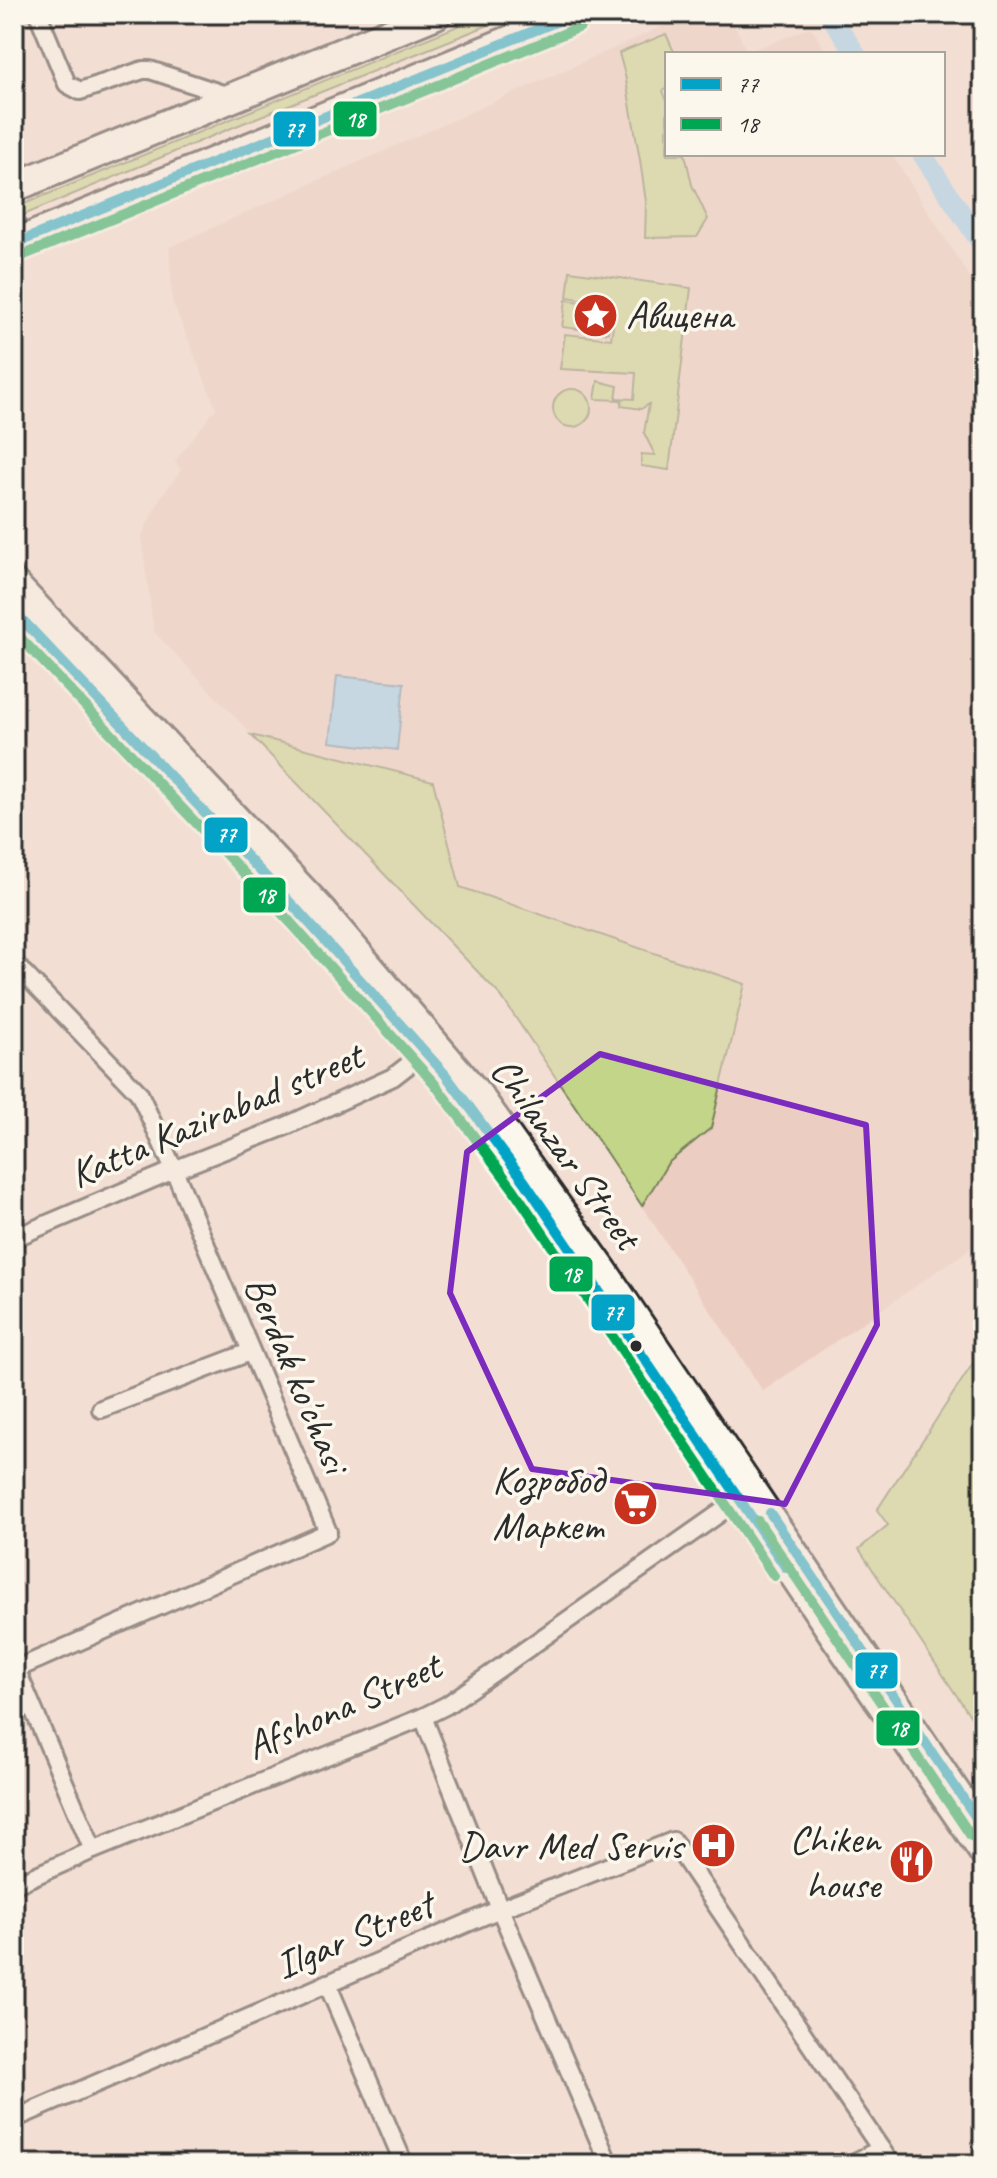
<svg xmlns="http://www.w3.org/2000/svg" width="997" height="2178" font-family="Caveat,sans-serif">
<style>
.built{fill:#eccdc2}
.green{fill:#c3d589;stroke:#77805a;stroke-width:2}
.water{fill:#91cef2;stroke:#688da2;stroke-width:2}
.lines{fill:none;stroke-linecap:round;stroke-linejoin:round}
.canal{stroke:#91cef2;stroke-width:20}
.street-casing{stroke:#2b2b2b;stroke-width:22}
.secondary-casing{stroke:#2b2b2b;stroke-width:28}
.highway-casing{stroke:#2b2b2b;stroke-width:34}
.street{stroke:#fbf7ec;stroke-width:16}
.secondary{stroke:#fbf7ec;stroke-width:22}
.highway{stroke:#fbf7ec;stroke-width:28}
.bus-1-casing{stroke:#fbf7ec;stroke-width:16}
.bus-2-casing{stroke:#fbf7ec;stroke-width:16}
.bus-1{stroke:#02a3c6;stroke-width:10}
.bus-2{stroke:#00a651;stroke-width:10}
.marked{fill:none;stroke:#7b2cbf;stroke-width:6;stroke-linejoin:round}
.bus-dot{fill:#2b2b2b;stroke:#fbf7ec;stroke-width:3}
.labels{text-anchor:middle;dominant-baseline:central;stroke-width:7;stroke-linejoin:round;paint-order:stroke}
.poi-label{font-size:40px;fill:#2b2b2b;stroke:#fbf7ec;text-anchor:end}
.street-label{font-size:40px;fill:#2b2b2b;stroke:#fbf7ec}
.line-badge{stroke:#fbf7ec;stroke-width:3}
.badge-label{font-size:22px;text-anchor:middle;font-weight:bold;fill:#fff}
</style>
<rect width="100%" height="100%" fill="#f2ded3"/>
<filter id="ink" filterUnits="userSpaceOnUse"><feTurbulence type="fractalNoise" baseFrequency=".0125" numOctaves="2"/><feDisplacementMap in="SourceGraphic" scale="16" xChannelSelector="R" yChannelSelector="G"/><feConvolveMatrix kernelMatrix="1 2 1 2 8 2 1 2 1" color-interpolation-filters="sRGB"/></filter>
<g filter="url(#ink)">
<!-- built -->
<path class="built" d="M 690,14 L 730,14 L 747,52 L 811,27 L 828,54 L 667,54 L 667,154 L 892,154 L 983,298 L 983,1240 L 763,1391 L 642,1206 L 501,996 L 154,632 L 141,537 L 160,498 L 181,470 L 175,461 L 216,408 L 172,301 L 169,247 Z"/>
<!-- green -->
<g class="green">
<path d="M 487,14 L 516,14 L 241,124 L 14,219 L 14,208 Z"/>
<path d="M 666,34 L 675,54 L 667,54 L 667,89 L 663,91 L 667,101 L 667,154 L 685,154 L 692,185 L 708,219 L 697,237 L 645,238 L 646,202 L 640,160 L 625,75 L 619,53 Z"/>
<path d="M 570,271 L 691,288 L 669,470 L 641,466 L 641,454 L 655,455 L 644,433 L 649,404 L 641,409 L 621,406 L 622,400 L 595,399 L 598,381 L 618,386 L 616,398 L 634,399 L 636,373 L 560,369 L 565,334 L 611,339 L 616,305 L 567,297 Z"/>
<path d="M 566,300 L 612,306 L 608,333 L 562,327 Z"/>
<circle cx="572" cy="408" r="19"/>
<path d="M 251,735 L 433,781 L 460,887 L 745,984 L 711,1128 L 668,1163 L 642,1206 L 501,996 Z"/>
<path d="M 983,1348 L 983,1735 L 859,1549 L 888,1525 L 877,1510 Z"/>
</g>
<!-- water -->
<path class="water" d="M 337,676 L 404,683 L 397,750 L 330,742 Z"/>
<g class="lines">
<!-- canal -->
<g class="canal">
<path d="M 829,14 L 856,54"/>
<path d="M 922,154 L 983,246"/>
</g>
<defs>
<g id="street">
<path d="M 38,14 L 67,84 L 80,91 L 143,70 L 150,70 L 232,97"/>
<path d="M 14,963 L 139,1093 L 174,1170 L 328,1532 L 14,1670"/>
<path d="M 14,1238 L 174,1170 L 286,1126 L 393,1077 L 433,1046"/>
<path d="M 101,1409 L 250,1352"/>
<path d="M 14,1664 L 93,1850"/>
<path d="M 423,1717 L 500,1909 L 609,2164"/>
<path d="M 14,1885 L 93,1850 L 423,1717 L 447,1705 L 740,1499"/>
<path d="M 327,1983 L 404,2164"/>
<path d="M 14,2119 L 500,1909 L 673,1841 L 891,2164"/>
<path d="M 851,2164 L 881,2149"/>
</g>
<g id="secondary">
<path d="M 14,580 L 322,907 L 479,1092 L 606,1270 L 983,1828"/>
<path d="M 14,611 L 301,914 L 425,1052 L 467,1102 L 525,1182 L 626,1329 L 832,1637 L 983,1856"/>
</g>
<g id="highway">
<path d="M 14,187 L 436,14"/>
<path d="M 14,244 L 575,14"/>
</g>
</defs>
<!-- street casing -->
<use href="#street" class="street-casing"/>
<!-- secondary casing -->
<use href="#secondary" class="secondary-casing"/>
<!-- highway casing -->
<use href="#highway" class="highway-casing"/>
<!-- street -->
<use href="#street" class="street"/>
<!-- secondary -->
<use href="#secondary" class="secondary"/>
<!-- highway -->
<use href="#highway" class="highway"/>
<defs>
<g id="bus-1">
<path d="M 14,244 L 575,14"/>
<path d="M 14,611 L 301,914 L 445,1074 L 525,1182 L 786,1568"/>
<path d="M 770,1513 L 983,1828"/>
</g>
<g id="bus-2">
<path d="M 19,257 L 580,27"/>
<path d="M 14,631 L 291,923 L 434,1083 L 514,1190 L 774,1576"/>
<path d="M 758,1521 L 971,1836"/>
</g>
</defs>
<!-- bus-1 casing -->
<use href="#bus-1" class="bus-1-casing"/>
<!-- bus-2 casing -->
<use href="#bus-2" class="bus-2-casing"/>
<!-- bus-1 -->
<use href="#bus-1" class="bus-1"/>
<!-- bus-2 -->
<use href="#bus-2" class="bus-2"/>
</g>
</g>
<!-- marked area -->
<path d="M0 0H997V2178H0ZM 600,1054 L 866,1125 L 877,1325 L 785,1504 L 532,1469 L 450,1293 L 467,1152 Z" fill="#f2ded3" fill-opacity=".55" fill-rule="evenodd"/>
<path class="marked" d="M 600,1054 L 866,1125 L 877,1325 L 785,1504 L 532,1469 L 450,1293 L 467,1152 Z"/>
<!-- icons -->
<defs>
<symbol id="sight-disc" viewBox="-11 -11 22 22"><circle r="9.5" fill="#c8321e" stroke="#fbf7ec"/><path d="M0-6L1.8-2.2L6-1.7L2.9 1.2L3.7 5.4L0 3.3L-3.7 5.4L-2.9 1.2L-6-1.7L-1.8-2.2Z" fill="#fff"/></symbol>
<symbol id="supermarket-disc" viewBox="-11 -11 22 22"><circle r="9.5" fill="#c8321e" stroke="#fbf7ec"/><path d="M-6-5.5h2.5l.6 2H6L4.5 2H-2.5L-4.4-4H-6ZM-1.5 3.2a1.3 1.3 0 1 0 .1 0ZM3 3.2a1.3 1.3 0 1 0 .1 0Z" fill="#fff"/></symbol>
<symbol id="hospital-disc" viewBox="-11 -11 22 22"><circle r="9.5" fill="#c8321e" stroke="#fbf7ec"/><path d="M-5-5h3v3.5h4V-5h3V5h-3V1.5h-4V5h-3Z" fill="#fff"/></symbol>
<symbol id="restaurant-disc" viewBox="-11 -11 22 22"><circle r="9.5" fill="#c8321e" stroke="#fbf7ec"/><path d="M-5-6h1v4h1v-4h1v4h1v-4h1v5L-1.5 .5V6h-2V.5L-5-1ZM5-6V6H3V1.5H1.5Q1.5-4 5-6Z" fill="#fff"/></symbol>
</defs>
<g fill-rule="evenodd">
<use href="#sight-disc" x="570" y="290" width="51" height="51"/>
<use href="#supermarket-disc" x="610" y="1478" width="51" height="51"/>
<use href="#hospital-disc" x="688" y="1820" width="51" height="51"/>
<use href="#restaurant-disc" x="886" y="1836" width="51" height="51"/>
</g>
<!-- markers -->
<circle class="bus-dot" cx="636" cy="1346" r="7"/>
<g class="labels">
<!-- poi labels -->
<g class="poi-label">
<text x="626" y="315" text-anchor="start">Авицена</text>
<text x="604" y="1480">Козробод<tspan x="604" dy="46">Маркет</tspan></text>
<text x="880" y="1839">Chiken<tspan x="880" dy="46">house</tspan></text>
<text x="683" y="1846">Davr Med Servis</text>
</g>
<!-- street labels -->
<g class="street-label">
<text transform="translate(216 1115) rotate(-23)">Katta Kazirabad street</text>
<text transform="translate(566 1153) rotate(54)">Chilanzar Street</text>
<text transform="translate(297 1374) rotate(67)">Berdak ko'chasi</text>
<text transform="translate(343 1706) rotate(-24)">Afshona Street</text>
<text transform="translate(354 1935) rotate(-23)">Ilgar Street</text>
</g>
</g>
<g class="line-badge">
<rect x="332" y="100" width="46" height="38" rx="8" fill="#00a651"/>
<rect x="272" y="110" width="45" height="38" rx="8" fill="#02a3c6"/>
<rect x="203" y="816" width="46" height="38" rx="8" fill="#02a3c6"/>
<rect x="242" y="876" width="45" height="38" rx="8" fill="#00a651"/>
<rect x="548" y="1255" width="46" height="38" rx="8" fill="#00a651"/>
<rect x="590" y="1293" width="46" height="39" rx="8" fill="#02a3c6"/>
<rect x="854" y="1651" width="45" height="39" rx="8" fill="#02a3c6"/>
<rect x="875" y="1709" width="46" height="38" rx="8" fill="#00a651"/>
</g>
<g class="badge-label">
<text x="355" y="127">18</text>
<text x="294" y="137">77</text>
<text x="226" y="842">77</text>
<text x="265" y="903">18</text>
<text x="571" y="1282">18</text>
<text x="613" y="1320">77</text>
<text x="876" y="1678">77</text>
<text x="898" y="1736">18</text>
</g>
<!-- margin -->
<rect width="997" height="2178" fill="none" stroke="#fbf7ec" stroke-width="48"/>
<rect x="24" y="24" width="949" height="2130" fill="none" stroke="#2b2b2b" stroke-width="3" filter="url(#ink)"/>
<!-- legend -->
<rect x="665" y="52" width="280" height="104" fill="#fbf7ec" stroke="#a8a59f" stroke-width="2"/>
<rect x="681" y="78" width="40" height="12" fill="#02a3c6" stroke="#a8a59f" stroke-width="2"/>
<text x="737" y="92" font-size="24" fill="#2b2b2b">77</text>
<rect x="681" y="118" width="40" height="12" fill="#00a651" stroke="#a8a59f" stroke-width="2"/>
<text x="737" y="132" font-size="24" fill="#2b2b2b">18</text>
</svg>
